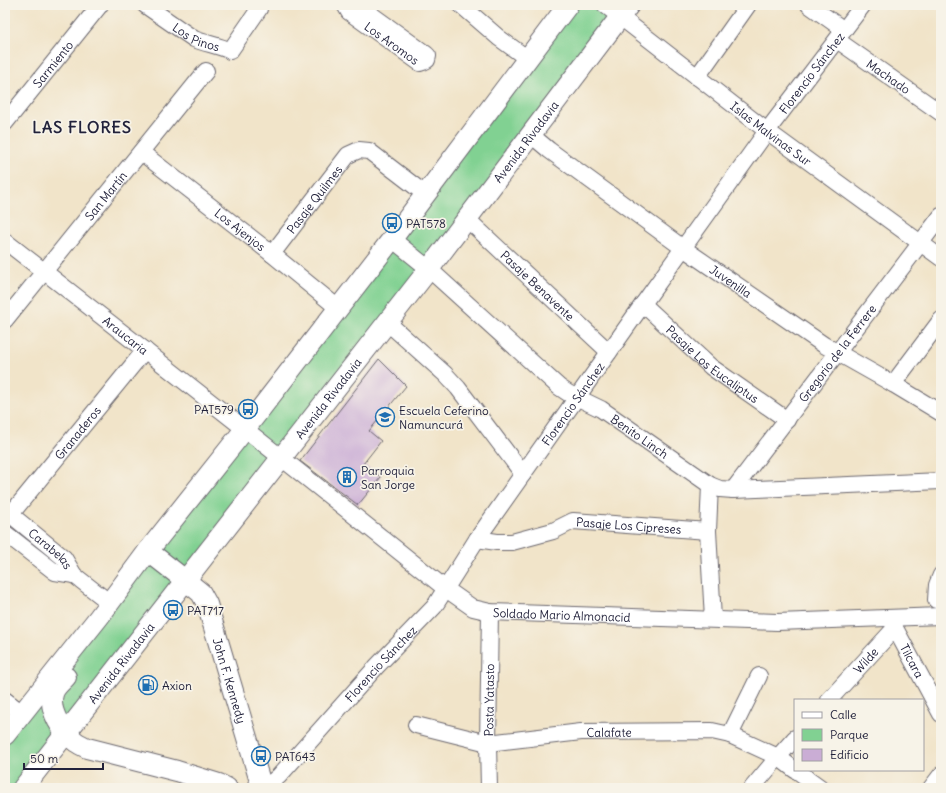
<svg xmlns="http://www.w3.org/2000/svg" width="946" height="793" font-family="Delius,sans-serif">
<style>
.green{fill:#81d192;stroke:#527a66}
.building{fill:#caadd5}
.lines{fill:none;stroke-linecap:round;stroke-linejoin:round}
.minor-casing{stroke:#6a666d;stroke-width:18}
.major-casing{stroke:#6a666d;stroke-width:22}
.minor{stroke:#fff;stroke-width:16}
.major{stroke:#fff;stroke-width:20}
.labels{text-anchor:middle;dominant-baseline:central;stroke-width:3.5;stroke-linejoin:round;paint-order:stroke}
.street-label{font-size:12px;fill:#22223b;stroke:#f7f3e8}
.poi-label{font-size:12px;fill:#22223b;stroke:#f7f3e8;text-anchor:start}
.district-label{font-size:16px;font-weight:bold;letter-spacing:1px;fill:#22223b;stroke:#f7f3e8}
</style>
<rect width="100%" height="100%" fill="#f7f3e8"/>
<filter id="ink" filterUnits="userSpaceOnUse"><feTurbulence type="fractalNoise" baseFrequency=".025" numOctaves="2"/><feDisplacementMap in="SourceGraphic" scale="8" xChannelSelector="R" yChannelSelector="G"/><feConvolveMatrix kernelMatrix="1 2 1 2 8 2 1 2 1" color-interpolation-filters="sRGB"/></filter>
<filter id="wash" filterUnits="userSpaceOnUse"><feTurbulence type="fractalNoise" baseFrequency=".012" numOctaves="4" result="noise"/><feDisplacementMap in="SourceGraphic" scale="16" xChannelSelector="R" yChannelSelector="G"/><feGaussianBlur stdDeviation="0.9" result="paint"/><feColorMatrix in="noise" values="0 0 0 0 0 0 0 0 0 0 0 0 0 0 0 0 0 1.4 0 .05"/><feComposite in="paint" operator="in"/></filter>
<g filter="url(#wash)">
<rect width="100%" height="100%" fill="#f1e4c9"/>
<!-- green -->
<path class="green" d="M 568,5 L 629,5 L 23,788 L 5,788 L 5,735 Z"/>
<g id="blocks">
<!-- building -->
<path class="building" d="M 379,359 L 406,386 L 369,431 L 381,441 L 363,464 L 381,477 L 358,505 L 300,461 Z"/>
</g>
</g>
<g filter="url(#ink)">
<use href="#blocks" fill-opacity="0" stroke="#6a666d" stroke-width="1"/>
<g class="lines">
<defs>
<g id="minor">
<path id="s1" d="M 145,5 L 194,39 C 206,44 219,45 230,51 L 259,9"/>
<path id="s2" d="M 345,5 L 349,12 L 420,63 L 423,62 L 427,60 L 428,56 L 426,54 L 358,5"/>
<path d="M 461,5 L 499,38 L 528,59"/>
<path id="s3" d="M 605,5 L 767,131 L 941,258"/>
<path d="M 809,5 L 844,30"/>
<path id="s4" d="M 837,40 L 941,113"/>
<path d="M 697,77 L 748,5"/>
<path id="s5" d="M 5,123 L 100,5"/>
<path id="s6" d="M 530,134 L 549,150 L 683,248 L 824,345 L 893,384 L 941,413"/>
<path id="s7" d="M 141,152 L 272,254 L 338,308"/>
<path id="s8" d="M 467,219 L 609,352"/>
<path id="s9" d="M 392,239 L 429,269 L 559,387 L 568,393 L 601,409 L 710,485 L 720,489 L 733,490 L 941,481"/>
<path id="s10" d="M 5,241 C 153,356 300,472 446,589 L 473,608 L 490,612 L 777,622 L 941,616"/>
<path id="s11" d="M 272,254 L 348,155 L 359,150 L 369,151 L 425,194"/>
<path id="s12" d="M 643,304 L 711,367 L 787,420"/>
<path id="s13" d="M 5,320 L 206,71"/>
<path d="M 387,322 L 445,374 L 458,388 L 523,474"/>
<path d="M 893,384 L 941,320"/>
<path d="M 710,485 L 708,531 L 713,619"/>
<path id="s14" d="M 733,490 L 941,216"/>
<path id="s15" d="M 5,510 L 64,558 L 74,575 L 110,603"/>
<path id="s16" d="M 11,514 L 145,350"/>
<path d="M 5,533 L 55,572 L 74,575"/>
<path id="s17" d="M 477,539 L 497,542 L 512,542 L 553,531 L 573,521 L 708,531"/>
<path d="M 941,575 L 937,585 L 936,600 L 941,594"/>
<path id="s18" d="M 895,628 L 941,714"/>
<path d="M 5,700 L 22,713"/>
<path id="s19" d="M 829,700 L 895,628 L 894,618"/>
<path id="s20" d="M 416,725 L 488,743 L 581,732 L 712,731 L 730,735 L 778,757 L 795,770"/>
<path d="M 730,735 L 759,676"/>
<path d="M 796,770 L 821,788"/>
<path id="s21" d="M 265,788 L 279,776 L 377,666 L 434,607 L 477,539 L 643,304 L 767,131 L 863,5"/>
<path id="s22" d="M 489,788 L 488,743 L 490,612"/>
<path d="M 752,788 L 778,757 L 795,738"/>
<path d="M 931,788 L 941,775"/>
</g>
<g id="major">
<path id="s23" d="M 148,551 L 185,580 L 201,593 L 207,604 L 262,788"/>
<path d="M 66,677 C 62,681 54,688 53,694 C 48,711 63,733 76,742 C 79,744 83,746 87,748 L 177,771 L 219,784 L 227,788"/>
<path d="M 5,735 L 99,617 L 148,551 L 245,429 L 392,239 L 568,5"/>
<path id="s24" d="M 23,788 L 429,269 L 629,5"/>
</g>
</defs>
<!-- minor casing -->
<use href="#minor" class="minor-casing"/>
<!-- major casing -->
<use href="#major" class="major-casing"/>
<!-- minor -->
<use href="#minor" class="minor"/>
<!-- major -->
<use href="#major" class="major"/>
</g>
</g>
<!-- icons -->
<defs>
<symbol id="bus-ring" viewBox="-11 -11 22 22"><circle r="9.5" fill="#f7f3e8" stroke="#1f6fb2" stroke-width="1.5"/><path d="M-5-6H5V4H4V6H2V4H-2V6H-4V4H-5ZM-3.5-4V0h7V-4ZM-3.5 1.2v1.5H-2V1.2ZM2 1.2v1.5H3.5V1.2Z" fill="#1f6fb2"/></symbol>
<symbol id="school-ring" viewBox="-11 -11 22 22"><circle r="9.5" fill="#f7f3e8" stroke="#1f6fb2" stroke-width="1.5"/><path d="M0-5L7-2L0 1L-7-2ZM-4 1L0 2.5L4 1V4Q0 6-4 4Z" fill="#1f6fb2"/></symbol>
<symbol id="building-ring" viewBox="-11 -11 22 22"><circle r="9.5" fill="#f7f3e8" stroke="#1f6fb2" stroke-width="1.5"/><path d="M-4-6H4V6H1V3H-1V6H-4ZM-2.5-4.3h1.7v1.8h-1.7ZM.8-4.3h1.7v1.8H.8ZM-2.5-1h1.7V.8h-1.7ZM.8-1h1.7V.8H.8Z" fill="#1f6fb2"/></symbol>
<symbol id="fuel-ring" viewBox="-11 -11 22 22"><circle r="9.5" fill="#f7f3e8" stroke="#1f6fb2" stroke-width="1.5"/><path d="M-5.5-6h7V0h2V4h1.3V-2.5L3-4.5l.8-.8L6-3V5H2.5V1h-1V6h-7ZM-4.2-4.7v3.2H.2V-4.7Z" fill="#1f6fb2"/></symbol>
</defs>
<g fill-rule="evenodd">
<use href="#bus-ring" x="381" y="212" width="22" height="22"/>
<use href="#bus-ring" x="237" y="398" width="22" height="22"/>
<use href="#school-ring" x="374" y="406" width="22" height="22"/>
<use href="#building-ring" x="336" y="466" width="22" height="22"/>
<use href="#bus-ring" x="162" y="599" width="22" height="22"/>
<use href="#fuel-ring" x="137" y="674" width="22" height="22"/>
<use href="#bus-ring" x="250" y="745" width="22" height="22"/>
</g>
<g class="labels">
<!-- street labels -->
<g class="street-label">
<text stroke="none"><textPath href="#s1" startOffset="61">Los Pinos</textPath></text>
<text stroke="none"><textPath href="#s2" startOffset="61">Los Aromos</textPath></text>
<text stroke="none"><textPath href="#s5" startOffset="76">Sarmiento</textPath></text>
<text stroke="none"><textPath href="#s21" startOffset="902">Florencio Sánchez</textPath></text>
<text stroke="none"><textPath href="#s4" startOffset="63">Machado</textPath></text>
<text stroke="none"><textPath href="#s3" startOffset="210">Islas Malvinas Sur</textPath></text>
<text stroke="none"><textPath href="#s24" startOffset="819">Avenida Rivadavia</textPath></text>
<text stroke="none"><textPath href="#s13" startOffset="160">San Martín</textPath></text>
<text stroke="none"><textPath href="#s11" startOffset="69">Pasaje Quilmes</textPath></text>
<text stroke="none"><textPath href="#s7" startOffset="126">Los Ajenjos</textPath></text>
<text stroke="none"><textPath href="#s6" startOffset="249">Juvenilla</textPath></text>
<text stroke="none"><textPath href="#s8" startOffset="97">Pasaje Benavente</textPath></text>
<text stroke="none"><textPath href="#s10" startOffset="153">Araucaria</textPath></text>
<text stroke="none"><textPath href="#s14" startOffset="172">Gregorio de la Ferrere</textPath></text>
<text stroke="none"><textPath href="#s12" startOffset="92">Pasaje Los Eucaliptus</textPath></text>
<text stroke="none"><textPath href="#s24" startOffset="495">Avenida Rivadavia</textPath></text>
<text stroke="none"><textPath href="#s21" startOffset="494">Florencio Sánchez</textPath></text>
<text stroke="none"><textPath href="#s16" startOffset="105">Granaderos</textPath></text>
<text stroke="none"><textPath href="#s9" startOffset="318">Benito Linch</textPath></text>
<text stroke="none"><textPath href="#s17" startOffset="156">Pasaje Los Cipreses</textPath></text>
<text stroke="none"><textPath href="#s15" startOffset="60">Carabelas</textPath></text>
<text stroke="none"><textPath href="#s10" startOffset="684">Soldado Mario Almonacid</textPath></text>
<text stroke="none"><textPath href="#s19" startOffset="54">Wilde</textPath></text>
<text stroke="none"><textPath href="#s18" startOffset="37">Tilcara</textPath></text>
<text stroke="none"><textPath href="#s24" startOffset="159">Avenida Rivadavia</textPath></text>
<text stroke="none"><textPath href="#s21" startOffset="170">Florencio Sánchez</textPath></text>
<text stroke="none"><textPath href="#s23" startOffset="160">John F. Kennedy</textPath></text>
<text stroke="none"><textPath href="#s22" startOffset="88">Posta Yatasto</textPath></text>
<text stroke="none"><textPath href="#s20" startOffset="196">Calafate</textPath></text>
</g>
<!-- poi labels -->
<g class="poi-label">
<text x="406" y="223">PAT578</text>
<text x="234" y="409" text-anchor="end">PAT579</text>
<text x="399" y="410">Escuela Ceferino<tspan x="399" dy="14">Namuncurá</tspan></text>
<text x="361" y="470">Parroquia<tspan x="361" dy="14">San Jorge</tspan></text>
<text x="187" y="610">PAT717</text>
<text x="162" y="685">Axion</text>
<text x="275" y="756">PAT643</text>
</g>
<!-- district labels -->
<g class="district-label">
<text x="82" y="127">LAS FLORES</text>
</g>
</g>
<!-- margin -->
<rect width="946" height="793" fill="none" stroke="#f7f3e8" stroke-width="20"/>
<!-- legend -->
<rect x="794" y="699" width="130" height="72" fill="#f7f3e8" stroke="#a29fa3"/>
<rect x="802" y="712" width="20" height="6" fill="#ffffff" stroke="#a29fa3"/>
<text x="830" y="719" font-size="12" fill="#22223b">Calle</text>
<rect x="802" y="729" width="20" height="12" fill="#81d192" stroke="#a29fa3"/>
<text x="830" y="739" font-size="12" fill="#22223b">Parque</text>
<rect x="802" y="749" width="20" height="12" fill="#caadd5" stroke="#a29fa3"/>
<text x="830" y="759" font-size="12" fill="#22223b">Edificio</text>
<!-- scale -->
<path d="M24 763v6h79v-6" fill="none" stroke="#22223b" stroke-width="2"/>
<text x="30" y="763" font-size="12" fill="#22223b" stroke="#f7f3e8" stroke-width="3" paint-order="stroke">50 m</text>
</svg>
